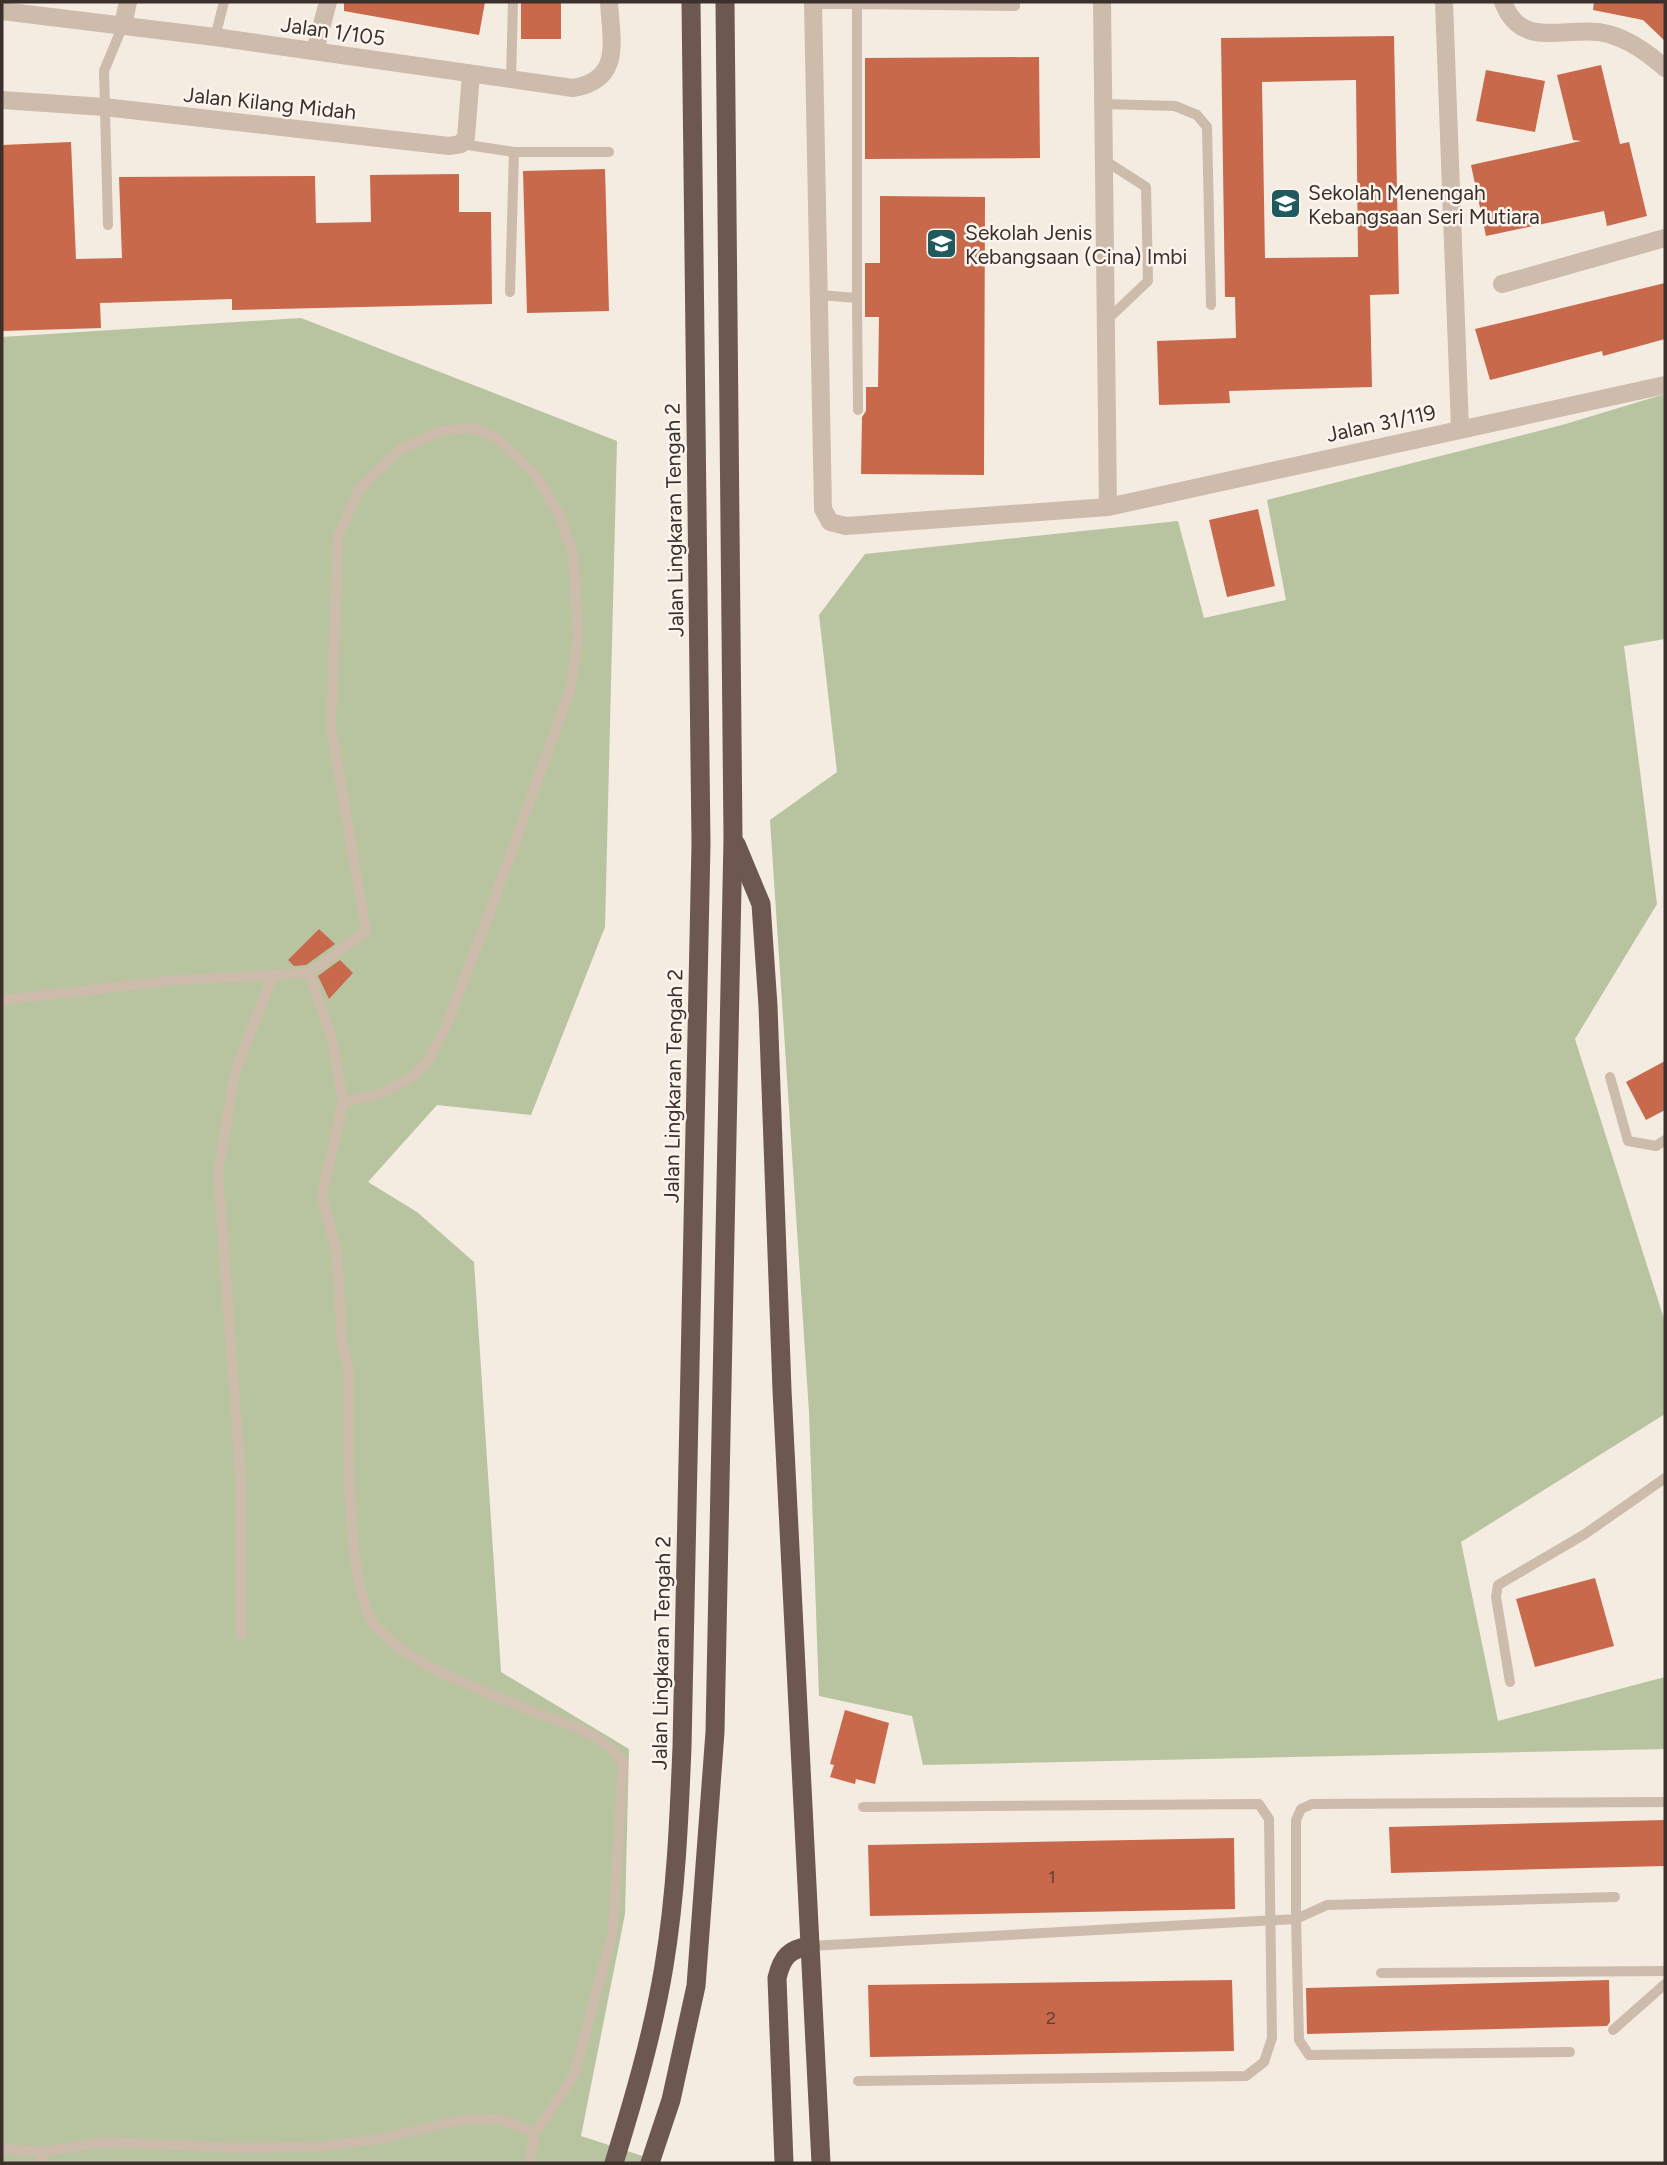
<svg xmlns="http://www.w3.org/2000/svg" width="1667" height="2165" font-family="Figtree,sans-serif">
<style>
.green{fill:#b8c4a0}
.building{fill:#c8694b;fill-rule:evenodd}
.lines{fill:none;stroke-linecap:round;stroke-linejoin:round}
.service{stroke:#cdbbac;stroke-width:10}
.minor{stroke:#cdbbac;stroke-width:18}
.trunk{stroke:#6c584f;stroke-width:19}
.labels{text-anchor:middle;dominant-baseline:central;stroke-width:5;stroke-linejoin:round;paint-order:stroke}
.number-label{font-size:18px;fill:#5e3e33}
.street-label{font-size:21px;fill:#3b302b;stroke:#fbf5ee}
.poi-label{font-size:21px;fill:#3b302b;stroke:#fbf5ee;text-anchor:start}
</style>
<rect width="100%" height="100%" fill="#f4ebe1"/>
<!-- green -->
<g class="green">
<path d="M 301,318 L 617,441 L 605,927 L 531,1115 L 437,1105 L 368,1182 L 417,1212 L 474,1262 L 501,1672 L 629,1749 L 625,1914 L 581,2136 L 664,2163 L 2,2163 L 2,337 Z"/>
<path d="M 1665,394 L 1665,639 L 1624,646 L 1657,904 L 1575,1039 L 1665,1322 L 1665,1414 L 1461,1542 L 1498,1721 L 1665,1677 L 1665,1749 L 923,1765 L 912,1716 L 819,1696 L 809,1412 L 770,820 L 837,772 L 819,615 L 865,554 L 1178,521 L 1204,618 L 1286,600 L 1267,500 L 1562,425 Z"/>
</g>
<!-- building -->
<g class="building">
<path d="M 344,2 L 485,2 L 479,35 L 344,11 Z"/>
<rect x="521" y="2" width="40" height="37"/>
<path d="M 1594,2 L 1665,2 L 1665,41 L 1643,20 L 1593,10 Z"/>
<path d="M 1394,36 L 1399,294 L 1370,295 L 1372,387 L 1229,391 L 1230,403 L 1159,405 L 1157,341 L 1236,338 L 1235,297 L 1225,297 L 1221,38 ZM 1356,80 L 1358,257 L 1265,258 L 1262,82 Z"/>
<path d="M 1039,57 L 1040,158 L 865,159 L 865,58 Z"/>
<path d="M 1601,65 L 1620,144 L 1629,142 L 1647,216 L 1607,226 L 1604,211 L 1486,236 L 1471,165 L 1581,141 L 1573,140 L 1557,75 Z"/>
<path d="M 1486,70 L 1545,81 L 1535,132 L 1476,121 Z"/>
<path d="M 71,142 L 76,259 L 122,258 L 119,177 L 315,176 L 316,223 L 371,222 L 370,175 L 459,174 L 459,212 L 491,212 L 492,304 L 232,310 L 232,299 L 100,303 L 101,328 L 2,331 L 2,145 Z"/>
<path d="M 605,169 L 609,311 L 527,313 L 523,171 Z"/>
<path d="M 880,196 L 985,197 L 984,475 L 861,474 L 862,417 L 866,411 L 866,387 L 878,387 L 879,317 L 865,317 L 865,263 L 880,263 Z"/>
<path d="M 1665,283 L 1665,339 L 1603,356 L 1602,351 L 1490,380 L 1475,329 Z"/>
<path d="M 1258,509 L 1275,586 L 1227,597 L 1209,520 Z"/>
<path d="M 319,929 L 335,944 L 306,965 L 294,966 L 288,960 Z"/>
<path d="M 340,960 L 353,973 L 329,999 L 318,976 Z"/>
<path d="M 1665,1061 L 1665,1110 L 1646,1120 L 1626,1082 Z"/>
<path d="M 1595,1578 L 1614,1646 L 1535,1667 L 1516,1599 Z"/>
<path d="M 845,1710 L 889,1723 L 875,1784 L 856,1779 L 855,1784 L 830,1777 L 834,1765 L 830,1764 Z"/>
<path d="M 1665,1820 L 1665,1866 L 1391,1873 L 1389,1827 Z"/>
<path d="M 1234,1838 L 1235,1909 L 870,1916 L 868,1845 Z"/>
<path d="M 1232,1980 L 1234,2051 L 870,2057 L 868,1985 Z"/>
<path d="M 1609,1980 L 1610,2022 L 1607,2026 L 1307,2034 L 1306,1988 Z"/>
</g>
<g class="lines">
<!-- service -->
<g class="service">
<path d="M 813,4 L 857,4"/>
<path d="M 215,37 L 224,2"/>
<path d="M 511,80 L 513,2"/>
<path d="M 1103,104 L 1175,106 L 1197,115 L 1207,127 L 1211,305"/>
<path d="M 461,144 L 514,152 L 609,152"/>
<path d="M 1104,160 L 1146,187 L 1148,281 L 1106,321"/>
<path d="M 108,225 L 104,71 L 123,25"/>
<path d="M 510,292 L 514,152"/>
<path d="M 819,295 L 857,298 L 857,4 L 1015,6"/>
<path d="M 857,298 L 858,410"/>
<path d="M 309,973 L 332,1039 L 343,1102 L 322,1196 L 337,1255 L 342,1343 L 348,1364 C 349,1419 343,1593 378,1629 C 416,1669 478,1688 527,1709 C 561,1723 601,1730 623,1763 L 613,1931 L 574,2075 L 535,2133"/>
<path d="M 2,1000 L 178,980 L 309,973 L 366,931 L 331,727 L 338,537 L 359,489 L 399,450 L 441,431 L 472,428 L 496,437 L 537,477 L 559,515 L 573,554 L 578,638 L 570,690 L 488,917 L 445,1029 L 428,1061 L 412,1077 L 382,1093 L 343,1102"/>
<path d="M 1610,1077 L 1628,1141 L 1656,1146 L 1665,1140"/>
<path d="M 241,1635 L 241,1482 L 218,1173 L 235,1072 L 273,975"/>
<path d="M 1510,1682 L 1496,1597 L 1498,1585 L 1585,1534 L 1665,1478"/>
<path d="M 810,1946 L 1296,1919 L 1296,1820 L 1301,1809 L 1312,1804 L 1665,1802"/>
<path d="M 1381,1973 L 1665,1971"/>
<path d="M 1613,2030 L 1665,1984"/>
<path d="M 1570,2052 L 1309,2055 L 1299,2040 L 1296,1919 L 1327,1905 L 1615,1897"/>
<path d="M 858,2081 L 1246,2076 L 1264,2062 L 1272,2038 L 1269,1819 L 1259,1804 L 863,1807"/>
<path d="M 2,2149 L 41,2152 L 42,2163"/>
<path d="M 41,2152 L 103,2142 L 244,2148 L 324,2146 L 379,2139 L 461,2120 L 500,2119 L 535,2133 L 529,2163"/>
</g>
<!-- minor -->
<g class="minor">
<path d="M 813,2 L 823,509 L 830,522 L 846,526 L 1108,507 L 1665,385"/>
<path d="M 1102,2 L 1108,507"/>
<path d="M 1444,2 L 1460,429"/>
<path d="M 1503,2 C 1520,48 1559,28 1598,32 C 1623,35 1647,52 1665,68"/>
<path d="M 2,11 L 215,37 L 573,88 C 623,80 611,40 609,2"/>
<path d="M 123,25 L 128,2"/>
<path d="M 315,51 L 328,2"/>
<path d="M 2,100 L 104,107 L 449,146 L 461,144 L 466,137 L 471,74"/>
<path d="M 1502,284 L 1665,238"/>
</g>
<!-- trunk -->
<g class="trunk">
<path d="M 736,844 L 761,904 L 768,1006 L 782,1390 L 821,2163"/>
<path d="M 614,2163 C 634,2098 653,2033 664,1966 C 676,1894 679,1820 682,1747 L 701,844 L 691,2"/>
<path d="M 650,2163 L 671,2100 L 696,1986 L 715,1732 L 733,838 L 725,2"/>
<path d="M 784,2163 L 777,1978 C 782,1957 789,1949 810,1946"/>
</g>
</g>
<!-- icons -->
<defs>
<symbol id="school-square" viewBox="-11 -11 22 22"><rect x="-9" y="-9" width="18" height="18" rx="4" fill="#1f5a5e" stroke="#fbf5ee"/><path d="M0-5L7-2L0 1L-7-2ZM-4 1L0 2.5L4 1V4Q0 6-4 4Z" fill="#fff"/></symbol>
</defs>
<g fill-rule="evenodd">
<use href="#school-square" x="1268" y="186" width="35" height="35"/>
<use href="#school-square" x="924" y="226" width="35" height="35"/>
</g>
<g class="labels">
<!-- number labels -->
<g class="number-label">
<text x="1052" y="1877">1</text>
<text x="1051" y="2018">2</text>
</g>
<!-- street labels -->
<g class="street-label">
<text transform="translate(333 31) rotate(8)">Jalan 1/105</text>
<text transform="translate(270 103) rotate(6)">Jalan Kilang Midah</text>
<text transform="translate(1381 423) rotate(-12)">Jalan 31/119</text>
<text transform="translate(674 520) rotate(-91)">Jalan Lingkaran Tengah 2</text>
<text transform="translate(673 1086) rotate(-89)">Jalan Lingkaran Tengah 2</text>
<text transform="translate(661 1653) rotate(-89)">Jalan Lingkaran Tengah 2</text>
</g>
<!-- poi labels -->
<g class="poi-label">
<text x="1308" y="192">Sekolah Menengah<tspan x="1308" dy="24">Kebangsaan Seri Mutiara</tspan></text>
<text x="965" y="232">Sekolah Jenis<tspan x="965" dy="24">Kebangsaan (Cina) Imbi</tspan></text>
</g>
</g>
<!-- border -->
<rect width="1667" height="2165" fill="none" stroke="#3b302b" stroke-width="7"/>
</svg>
